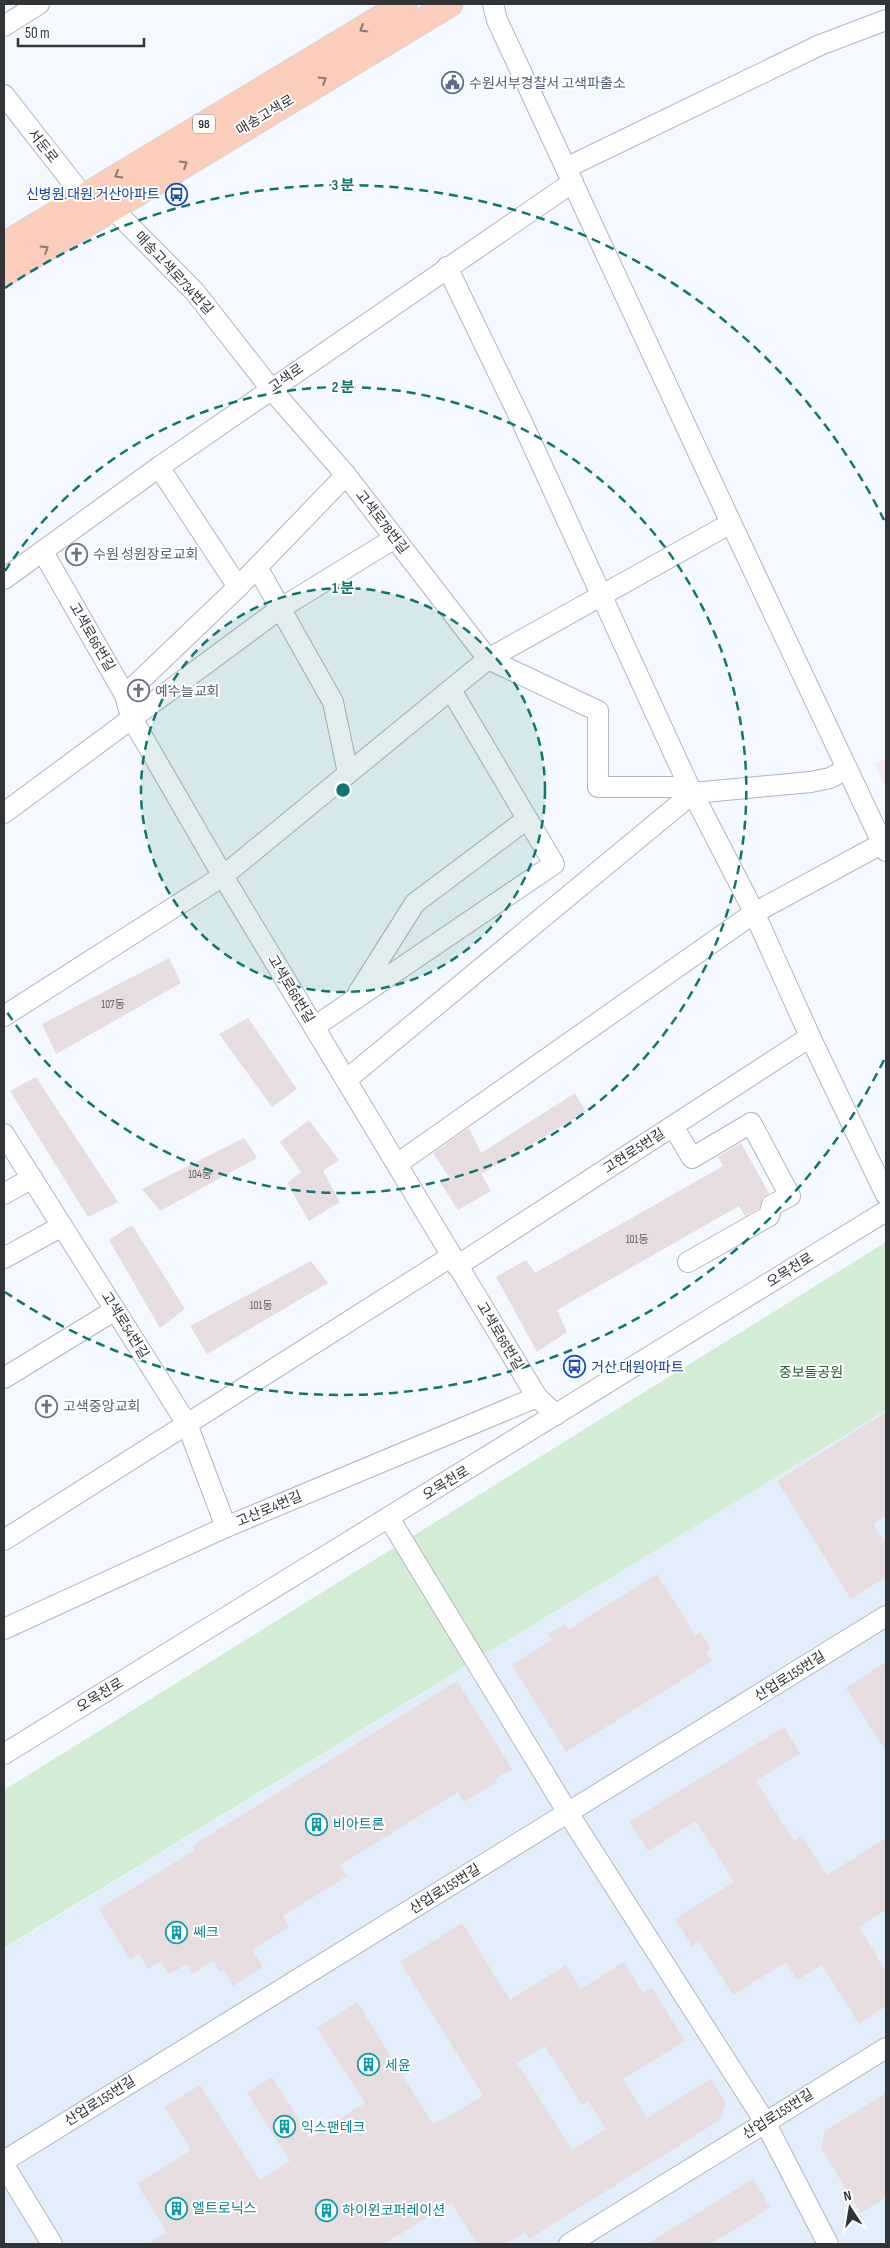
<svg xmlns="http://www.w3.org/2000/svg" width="890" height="2248" font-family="'Sofia Sans Condensed','Noto Sans KR',sans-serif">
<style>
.built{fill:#e2eefc}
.education{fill:#fce7f6}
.green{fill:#d3edd5}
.building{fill:#e7dce0;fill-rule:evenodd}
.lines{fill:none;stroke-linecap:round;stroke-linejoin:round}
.minor-casing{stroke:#afb5bd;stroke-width:22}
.major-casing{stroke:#d6d7d7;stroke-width:27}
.minor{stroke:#fff;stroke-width:20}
.major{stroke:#fbcdba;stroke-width:25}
.oneway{stroke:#8c7972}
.ring{fill:none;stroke:#0f766e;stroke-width:2.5;stroke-dasharray:9 6}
.labels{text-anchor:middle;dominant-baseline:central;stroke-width:4;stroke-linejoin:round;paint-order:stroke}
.number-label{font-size:11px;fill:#5f5f62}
.shield{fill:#fff;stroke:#707274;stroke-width:1}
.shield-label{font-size:12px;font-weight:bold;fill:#323538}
.service-label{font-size:14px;fill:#4e5e75;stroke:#fff;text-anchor:start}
.street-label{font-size:14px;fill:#323538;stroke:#fff}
.transit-label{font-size:14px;fill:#164399;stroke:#fff;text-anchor:end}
.worship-label{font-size:14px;fill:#5b616d;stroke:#fff;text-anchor:start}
.park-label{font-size:14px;fill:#295d32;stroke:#fff}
.culture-label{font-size:14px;fill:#0d838f;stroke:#fff;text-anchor:start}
.centre{fill:#0f766e;stroke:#fff;stroke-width:2.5}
.ring-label{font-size:15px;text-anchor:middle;font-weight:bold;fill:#0f766e;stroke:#fff;stroke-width:4;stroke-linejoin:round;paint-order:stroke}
</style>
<rect width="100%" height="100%" fill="#f3f9ff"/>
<!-- built -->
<path class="built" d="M 886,1410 L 886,2244 L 4,2244 L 4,1949 Z"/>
<!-- education -->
<path class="education" d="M 886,758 L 886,788 L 875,764 Z"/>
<!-- green -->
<path class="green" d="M 886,1242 L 886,1410 L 4,1948 L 4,1790 Z"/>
<!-- building -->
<g class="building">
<path d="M 169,958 L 181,983 L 56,1054 L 42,1024 Z"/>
<path d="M 248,1018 L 297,1089 L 272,1107 L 219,1034 Z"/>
<path d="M 36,1077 L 118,1202 L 88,1217 L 10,1091 Z"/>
<path d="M 575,1093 L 586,1112 L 481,1174 L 491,1191 L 458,1210 L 440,1182 L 449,1177 L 433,1153 L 469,1128 L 481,1153 Z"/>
<path d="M 309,1120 L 339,1160 L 323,1171 L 340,1202 L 309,1221 L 287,1183 L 301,1172 L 280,1142 Z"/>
<path d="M 244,1138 L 257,1158 L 160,1211 L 142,1189 Z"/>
<path d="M 741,1143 L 769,1193 L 763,1198 L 759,1208 L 745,1216 L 739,1206 L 557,1310 L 567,1332 L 537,1352 L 496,1277 L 526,1260 L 535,1273 L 723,1166 L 718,1157 Z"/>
<path d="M 132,1225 L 185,1309 L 160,1328 L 109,1240 Z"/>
<path d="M 311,1261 L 328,1283 L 207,1354 L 190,1326 Z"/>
<path d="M 886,1412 L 886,1516 L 873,1524 L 886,1544 L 886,1577 L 851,1599 L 777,1481 Z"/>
<path d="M 657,1574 L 695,1635 L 700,1632 L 711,1649 L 706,1653 L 712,1661 L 566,1752 L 512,1665 L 552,1640 L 548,1634 L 565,1624 L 568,1630 Z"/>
<path d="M 886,1662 L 886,1752 L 846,1688 Z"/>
<path d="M 457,1681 L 512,1769 L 495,1779 L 497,1782 L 464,1802 L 458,1792 L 340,1865 L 347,1876 L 283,1916 L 289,1927 L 252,1950 L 263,1967 L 233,1986 L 224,1970 L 220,1972 L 213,1961 L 193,1973 L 187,1964 L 169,1974 L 161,1961 L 148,1969 L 139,1954 L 130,1959 L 99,1909 L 195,1850 L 192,1846 Z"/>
<path d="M 784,1727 L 800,1753 L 756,1781 L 794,1841 L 802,1836 L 827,1875 L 886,1838 L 886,1910 L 859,1927 L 886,1971 L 886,2006 L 859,2024 L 822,1965 L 797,1980 L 786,1962 L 733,1995 L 699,1942 L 692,1946 L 675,1919 L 734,1882 L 696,1821 L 648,1851 L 629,1822 Z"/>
<path d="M 462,1923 L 510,2000 L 566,1965 L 581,1989 L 624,1962 L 643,1993 L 652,1988 L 685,2041 L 623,2079 L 647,2118 L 711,2079 L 726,2103 L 720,2120 L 529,2239 L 525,2232 L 505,2244 L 477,2244 L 451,2203 L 384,2244 L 147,2244 L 167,2232 L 137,2184 L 191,2150 L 165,2107 L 200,2085 L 260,2180 L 290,2161 L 247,2093 L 272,2077 L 310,2138 L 365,2103 L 317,2028 L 357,2002 L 433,2124 L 440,2119 L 442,2121 L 483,2095 L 400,1962 ZM 545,2046 L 582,2105 L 588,2101 L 606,2129 L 572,2150 L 517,2063 Z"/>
<path d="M 886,2093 L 886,2197 L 861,2213 L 821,2148 L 825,2131 Z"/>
<path d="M 753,2179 L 770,2207 L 736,2229 L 709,2244 L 647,2244 Z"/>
</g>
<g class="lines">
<defs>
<g id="minor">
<path d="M 493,4 L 497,20 L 731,523 L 886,851"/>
<path d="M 4,26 L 39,4"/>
<path d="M 4,95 L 83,196 L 112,208 L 195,292 L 271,389 L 346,475 L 488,659 L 598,711 L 598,787 L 690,787"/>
<path d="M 566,168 L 820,45 L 886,20"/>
<path d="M 447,267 L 522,422 L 687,782 L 752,908 L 813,1043 L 886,1195"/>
<path d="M 159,467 L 238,587"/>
<path d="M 43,552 L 125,695 L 131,717 L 223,876 L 537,1397 L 556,1415"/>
<path d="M 257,567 L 333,702 L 348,773"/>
<path d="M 4,579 L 159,467 L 573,182"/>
<path d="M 125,695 L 238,587 L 346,475"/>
<path d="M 4,813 L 281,608 L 395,538"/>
<path d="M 358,993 L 415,903 L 527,819"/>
<path d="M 4,1016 L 223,876 L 488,659 L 731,523"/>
<path d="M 314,1027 L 554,864 L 451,690"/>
<path d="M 346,1080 L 693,793 L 811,782 L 830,778 L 847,769"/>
<path d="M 673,1126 L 692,1158 L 751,1123 L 790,1196 L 772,1205 L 769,1216 L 688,1262"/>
<path d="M 4,1134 L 187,1424 L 226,1527"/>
<path d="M 397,1164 L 754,913 L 883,843"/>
<path d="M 4,1194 L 32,1178"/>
<path d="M 4,1258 L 62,1226"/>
<path d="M 457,1266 L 810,1037"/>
<path d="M 4,1378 L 115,1310"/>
<path d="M 389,1518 L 568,1813 L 765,2122 L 828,2244"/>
<path d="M 4,1540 L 452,1256"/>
<path d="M 4,1629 L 226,1527 L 537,1397"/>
<path d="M 4,1754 L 886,1211"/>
<path d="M 4,2161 L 886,1616"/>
<path d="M 4,2165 L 52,2244"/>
<path d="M 569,2244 L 886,2048"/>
</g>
<g id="major">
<path d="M 4,245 L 404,4"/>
<path d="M 4,274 L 450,4"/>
</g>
</defs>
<!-- minor casing -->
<use href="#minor" class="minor-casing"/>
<!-- major casing -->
<use href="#major" class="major-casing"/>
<!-- minor -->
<use href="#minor" class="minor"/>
<!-- major -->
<use href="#major" class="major"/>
</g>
<!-- one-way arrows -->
<defs><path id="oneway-chevron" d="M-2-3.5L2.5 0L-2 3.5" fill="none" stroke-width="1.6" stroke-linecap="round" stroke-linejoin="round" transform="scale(1.25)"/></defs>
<g class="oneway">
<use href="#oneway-chevron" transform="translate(363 29) rotate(149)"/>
<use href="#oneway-chevron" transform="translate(323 80) rotate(-31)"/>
<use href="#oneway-chevron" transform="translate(184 164) rotate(-31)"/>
<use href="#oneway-chevron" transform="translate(118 175) rotate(149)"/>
<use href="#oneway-chevron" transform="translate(45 249) rotate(-32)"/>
</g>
<!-- distance rings -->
<circle cx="343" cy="790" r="202" fill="#0f766e" fill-opacity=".12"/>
<g class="ring">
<circle cx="343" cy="790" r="202"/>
<path d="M5 571A403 403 0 1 1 5 1009"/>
<path d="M884 1060A605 605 0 0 1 5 1292M5 288A605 605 0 0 1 884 520"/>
</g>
<!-- icons -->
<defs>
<symbol id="civic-ring" viewBox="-11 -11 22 22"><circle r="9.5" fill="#fff" stroke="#5c6f8a" stroke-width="1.5"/><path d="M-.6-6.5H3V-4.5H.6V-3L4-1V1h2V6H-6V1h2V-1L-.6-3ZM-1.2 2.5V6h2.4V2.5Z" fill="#5c6f8a"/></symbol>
<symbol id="bus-ring" viewBox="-11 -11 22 22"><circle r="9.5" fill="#fff" stroke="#1a4fb4" stroke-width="1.5"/><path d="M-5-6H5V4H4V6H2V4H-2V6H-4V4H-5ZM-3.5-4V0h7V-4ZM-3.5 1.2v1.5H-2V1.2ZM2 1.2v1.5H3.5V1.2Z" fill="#1a4fb4"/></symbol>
<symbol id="church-ring" viewBox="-11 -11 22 22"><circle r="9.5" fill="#fff" stroke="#6b7280" stroke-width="1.5"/><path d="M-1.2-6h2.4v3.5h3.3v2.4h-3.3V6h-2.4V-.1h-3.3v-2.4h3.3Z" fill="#6b7280"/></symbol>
<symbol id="building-ring" viewBox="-11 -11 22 22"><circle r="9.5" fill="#fff" stroke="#0f9aa8" stroke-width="1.5"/><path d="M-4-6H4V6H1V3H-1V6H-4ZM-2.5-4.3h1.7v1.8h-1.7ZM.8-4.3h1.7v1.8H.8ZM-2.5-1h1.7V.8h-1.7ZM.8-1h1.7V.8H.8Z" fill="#0f9aa8"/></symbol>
</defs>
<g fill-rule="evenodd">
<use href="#civic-ring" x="440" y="70" width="25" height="25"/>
<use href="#bus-ring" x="164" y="182" width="25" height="25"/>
<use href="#church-ring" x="64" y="542" width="25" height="25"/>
<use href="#church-ring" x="126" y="678" width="25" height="25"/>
<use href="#bus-ring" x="562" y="1354" width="25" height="25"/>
<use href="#church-ring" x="34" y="1394" width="25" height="25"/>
<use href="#building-ring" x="304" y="1812" width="25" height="25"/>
<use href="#building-ring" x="164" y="1920" width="25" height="25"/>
<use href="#building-ring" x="356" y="2052" width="25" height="25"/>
<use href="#building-ring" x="272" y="2114" width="25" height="25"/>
<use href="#building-ring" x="164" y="2196" width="25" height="25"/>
<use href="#building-ring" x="314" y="2198" width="25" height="25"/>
</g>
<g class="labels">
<!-- number labels -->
<g class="number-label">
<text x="113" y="1004">107동</text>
<text x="200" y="1174">104동</text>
<text x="637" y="1239">101동</text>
<text x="261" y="1305">101동</text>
</g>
<!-- shield labels -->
<rect class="shield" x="193" y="114.5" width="22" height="19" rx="4"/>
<g class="shield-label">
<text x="204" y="124">98</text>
</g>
<!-- service labels -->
<g class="service-label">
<text x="469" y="83">수원서부경찰서 고색파출소</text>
</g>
<!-- street labels -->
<g class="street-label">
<text transform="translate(265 115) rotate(-31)">매송고색로</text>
<text transform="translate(43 146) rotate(52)">서둔로</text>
<text transform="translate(174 273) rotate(47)">매송고색로734번길</text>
<text transform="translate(286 378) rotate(-35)">고색로</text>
<text transform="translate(382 522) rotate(52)">고색로78번길</text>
<text transform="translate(92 637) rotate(60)">고색로66번길</text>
<text transform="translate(291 989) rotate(59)">고색로66번길</text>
<text transform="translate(634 1151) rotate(-33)">고현로5번길</text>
<text transform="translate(790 1270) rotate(-32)">오목천로</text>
<text transform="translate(125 1325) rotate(58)">고색로54번길</text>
<text transform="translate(500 1336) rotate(59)">고색로66번길</text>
<text transform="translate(446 1483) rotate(-31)">오목천로</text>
<text transform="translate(269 1509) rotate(-23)">고산로4번길</text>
<text transform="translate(790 1676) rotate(-32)">산업로155번길</text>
<text transform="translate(100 1695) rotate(-31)">오목천로</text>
<text transform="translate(445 1889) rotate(-32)">산업로155번길</text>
<text transform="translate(100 2101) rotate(-32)">산업로155번길</text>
<text transform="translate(778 2114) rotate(-32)">산업로155번길</text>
</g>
<!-- transit labels -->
<g class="transit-label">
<text x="160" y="194">신병원.대원.거산아파트</text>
<text x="591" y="1367" text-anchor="start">거산.대원아파트</text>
</g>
<!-- worship labels -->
<g class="worship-label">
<text x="93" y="554">수원 성원장로교회</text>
<text x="155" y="691">예수늘교회</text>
<text x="63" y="1406">고색중앙교회</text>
</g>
<!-- park labels -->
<g class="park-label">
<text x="811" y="1372">중보들공원</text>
</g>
<!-- culture labels -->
<g class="culture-label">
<text x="333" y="1824">비아트론</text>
<text x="193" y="1932">쎄크</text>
<text x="385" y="2065">세윤</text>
<text x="301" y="2127">익스팬테크</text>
<text x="192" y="2208">엘트로닉스</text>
<text x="342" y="2210">하이윈코퍼레이션</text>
</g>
</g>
<circle cx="343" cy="790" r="8" class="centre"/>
<g class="ring-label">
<text x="343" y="190">3 분</text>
<text x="343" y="392">2 분</text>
<text x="343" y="593">1 분</text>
</g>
<!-- border -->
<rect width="890" height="2248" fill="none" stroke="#323538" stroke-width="10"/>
<!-- north arrow -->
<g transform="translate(850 2208) rotate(348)" stroke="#ffffff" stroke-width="4" paint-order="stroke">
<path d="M0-4L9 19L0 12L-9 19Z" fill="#323538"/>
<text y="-8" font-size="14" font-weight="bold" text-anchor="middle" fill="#323538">N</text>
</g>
<!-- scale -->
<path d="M18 38v8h126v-8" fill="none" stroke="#323538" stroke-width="2.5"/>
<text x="25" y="38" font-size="15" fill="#323538" stroke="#ffffff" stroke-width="4" paint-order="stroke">50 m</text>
</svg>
